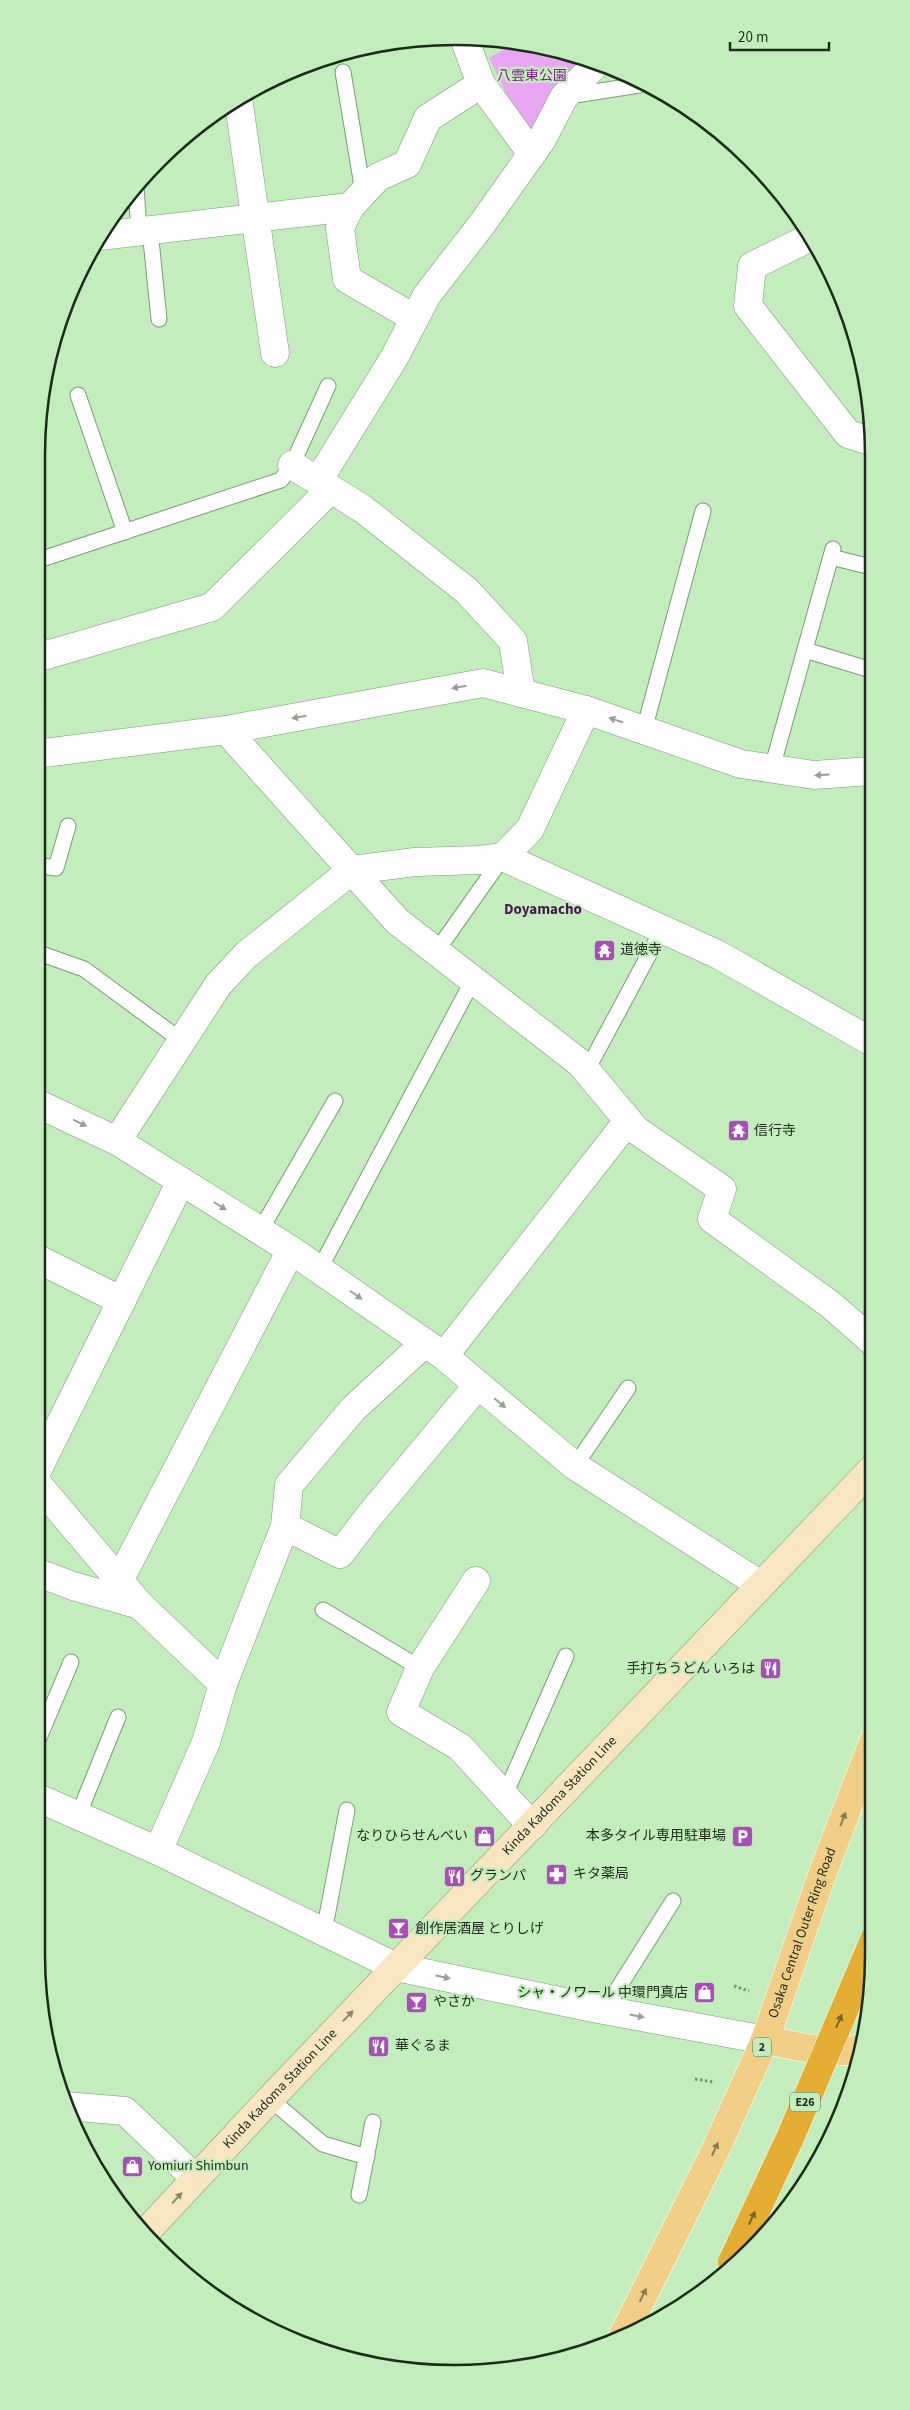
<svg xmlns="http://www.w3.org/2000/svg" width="910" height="2410" font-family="'Source Sans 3','Noto Sans JP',sans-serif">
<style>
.green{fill:#e8a6f3}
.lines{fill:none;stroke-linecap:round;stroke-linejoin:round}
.lane-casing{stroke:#779e72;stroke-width:17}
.street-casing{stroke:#779e72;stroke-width:29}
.secondary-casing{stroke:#779e72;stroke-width:29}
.primary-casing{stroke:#fff;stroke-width:29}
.path{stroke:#779573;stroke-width:3;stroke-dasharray:2.5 2.5;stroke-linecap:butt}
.lane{stroke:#fff;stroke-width:15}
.street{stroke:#fff;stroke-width:28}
.secondary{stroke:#f8e6c2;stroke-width:28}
.primary{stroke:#f0ce85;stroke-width:28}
.highway-bridge-casing{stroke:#fff;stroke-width:29;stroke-linecap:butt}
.highway-bridge{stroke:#e6ad34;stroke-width:28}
.oneway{fill:#99a098}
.oneway2{fill:#867c50}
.oneway3{fill:#8a886e}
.oneway4{fill:#776626}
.labels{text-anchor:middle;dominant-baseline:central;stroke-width:4.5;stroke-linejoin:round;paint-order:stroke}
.shield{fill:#c4edbe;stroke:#4e654b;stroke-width:1}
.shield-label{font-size:12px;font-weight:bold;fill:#1c2b1a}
.park-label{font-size:14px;fill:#80238e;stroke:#c4edbe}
.poi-label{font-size:14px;fill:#1c2b1a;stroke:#c4edbe;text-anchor:start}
.street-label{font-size:14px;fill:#1c2b1a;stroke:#c4edbe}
.neighbourhood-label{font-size:15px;font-weight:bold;fill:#45194c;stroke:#c4edbe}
.rim{fill:none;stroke:#1c2b1a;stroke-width:2.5}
</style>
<rect width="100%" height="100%" fill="#c4edbe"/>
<!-- green -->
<path class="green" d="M 516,43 L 564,51 L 586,61 L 530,143 L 489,58 Z"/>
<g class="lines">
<defs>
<g id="lane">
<path d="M 343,72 L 363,192"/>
<path d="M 569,96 L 639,85"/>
<path d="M 136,186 L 139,232"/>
<path d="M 150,230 L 159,319"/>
<path d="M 78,395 L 125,532"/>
<path d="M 831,557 L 871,567"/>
<path d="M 36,561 L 281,480 L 292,465 L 328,386"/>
<path d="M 805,650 L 871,670"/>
<path d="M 644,730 L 703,511"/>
<path d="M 772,768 L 833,549"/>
<path d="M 36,865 L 56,868 L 68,826"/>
<path d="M 36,952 L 84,969 L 182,1041"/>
<path d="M 436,952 L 503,857"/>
<path d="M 586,1072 L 662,930"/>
<path d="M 260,1231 L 335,1101"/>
<path d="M 319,1270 L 473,980"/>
<path d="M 575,1466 L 628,1388"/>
<path d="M 323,1610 L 420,1668"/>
<path d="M 36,1745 L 71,1662"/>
<path d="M 504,1797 L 566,1656"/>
<path d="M 78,1816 L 118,1717"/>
<path d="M 324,1932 L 347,1810"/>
<path d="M 605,2009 L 673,1901"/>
<path d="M 270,2099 L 323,2144 L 367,2157"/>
<path d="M 359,2195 L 373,2122"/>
</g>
<g id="street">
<path d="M 464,38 L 481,84 L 532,154"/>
<path d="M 238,98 L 275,353"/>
<path d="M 350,207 L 340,228 L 347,279 L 414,318"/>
<path d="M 100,236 L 350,207 L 378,177 L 407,164 L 428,118 L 481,84"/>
<path d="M 809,238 L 752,266 L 748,306 L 848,434 L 870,441"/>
<path d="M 292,465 L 363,509 L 467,591 L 513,641 L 521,693"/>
<path d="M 318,481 L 394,358 L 427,295 L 482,224 L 541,141 L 564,97 L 595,65"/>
<path d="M 36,658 L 212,607 L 331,489"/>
<path d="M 226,730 L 397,921 L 580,1063 L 636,1130 L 722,1189 L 712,1219 L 831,1305 L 872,1341"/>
<path d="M 36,754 L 226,730 L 483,683 L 586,710 L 741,764 L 814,775 L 871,771"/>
<path d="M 503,857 L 717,954 L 872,1042"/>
<path d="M 36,1103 L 117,1141 L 291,1250 L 444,1356 L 575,1466 L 759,1584"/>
<path d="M 117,1141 L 218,985 L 246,955 L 352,870 L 415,862 L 479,860 L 503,857 L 530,829 L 586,710"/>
<path d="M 36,1258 L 122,1301"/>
<path d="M 444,1356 L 627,1122"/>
<path d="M 36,1473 L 181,1181"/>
<path d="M 36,1482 L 140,1605 L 223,1684"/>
<path d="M 285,1526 L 289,1485 L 353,1409 L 425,1343"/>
<path d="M 36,1572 L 73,1586 L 140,1605"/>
<path d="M 119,1581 L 291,1250"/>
<path d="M 476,1581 L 420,1668 L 401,1712 L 460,1747 L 532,1826"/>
<path d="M 36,1797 L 158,1851 L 396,1967 L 593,2008 L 765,2040"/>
<path d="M 158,1851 L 206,1742 L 223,1684 L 285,1526 L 340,1554 L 370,1515 L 478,1385"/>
<path d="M 66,2106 L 125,2111 L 195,2178"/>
</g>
<g id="secondary">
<path id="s1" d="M 144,2234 L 270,2099 L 873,1468"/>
</g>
<g id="primary">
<path d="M 765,2040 C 791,2044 840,2059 862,2047"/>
<path id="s2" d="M 622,2338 L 715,2151 L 765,2040 L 823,1872 L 873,1742"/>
</g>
</defs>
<!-- lane casing -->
<use href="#lane" class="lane-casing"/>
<!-- street casing -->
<use href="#street" class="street-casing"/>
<!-- secondary casing -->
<use href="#secondary" class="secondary-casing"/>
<!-- primary casing -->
<use href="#primary" class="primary-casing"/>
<!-- path -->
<g class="path">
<path d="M 734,1986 L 749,1991"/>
<path d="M 695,2079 L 713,2082"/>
</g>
<!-- lane -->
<use href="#lane" class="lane"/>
<!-- street -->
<use href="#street" class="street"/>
<!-- secondary -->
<use href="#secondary" class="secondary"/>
<!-- primary -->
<use href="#primary" class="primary"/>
<defs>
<path id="highway-bridge" d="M 732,2262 L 790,2138 L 874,1940"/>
</defs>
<!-- highway-bridge casing -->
<use href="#highway-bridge" class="highway-bridge-casing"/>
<!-- highway-bridge -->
<use href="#highway-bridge" class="highway-bridge"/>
</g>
<!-- one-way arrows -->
<defs><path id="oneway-solid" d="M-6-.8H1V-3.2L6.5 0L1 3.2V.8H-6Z" transform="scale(1.25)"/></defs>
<g class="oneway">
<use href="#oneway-solid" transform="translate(459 687) rotate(170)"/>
<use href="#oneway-solid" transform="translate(299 717) rotate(170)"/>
<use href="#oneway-solid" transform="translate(616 720) rotate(-161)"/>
<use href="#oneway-solid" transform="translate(822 775) rotate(176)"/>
<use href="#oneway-solid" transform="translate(80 1123) rotate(26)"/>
<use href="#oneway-solid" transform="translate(220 1206) rotate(32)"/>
<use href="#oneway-solid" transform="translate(356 1295) rotate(35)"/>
<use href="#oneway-solid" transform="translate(500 1403) rotate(40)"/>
<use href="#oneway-solid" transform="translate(443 1977) rotate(12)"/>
<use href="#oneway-solid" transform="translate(637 2016) rotate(11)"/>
</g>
<g class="oneway2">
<use href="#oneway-solid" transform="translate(843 1819) rotate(-69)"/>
<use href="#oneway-solid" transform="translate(715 2149) rotate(-65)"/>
<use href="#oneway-solid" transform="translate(643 2295) rotate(-64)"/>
</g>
<g class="oneway3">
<use href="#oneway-solid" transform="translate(348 2016) rotate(-46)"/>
<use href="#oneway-solid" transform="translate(177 2198) rotate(-48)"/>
</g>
<g class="oneway4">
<use href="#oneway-solid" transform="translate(839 2021) rotate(-67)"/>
<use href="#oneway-solid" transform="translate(752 2218) rotate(-65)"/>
</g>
<!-- icons -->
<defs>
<symbol id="temple-square" viewBox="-11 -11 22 22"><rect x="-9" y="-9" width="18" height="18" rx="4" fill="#a94eb9" stroke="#c4edbe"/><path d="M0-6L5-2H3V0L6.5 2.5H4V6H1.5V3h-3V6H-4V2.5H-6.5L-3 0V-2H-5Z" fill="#fff"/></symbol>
<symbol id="restaurant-square" viewBox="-11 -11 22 22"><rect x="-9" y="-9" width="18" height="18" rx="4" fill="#a94eb9" stroke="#c4edbe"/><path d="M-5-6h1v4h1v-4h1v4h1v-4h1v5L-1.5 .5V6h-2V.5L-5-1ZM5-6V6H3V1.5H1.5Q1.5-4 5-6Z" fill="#fff"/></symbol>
<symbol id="shop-square" viewBox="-11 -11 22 22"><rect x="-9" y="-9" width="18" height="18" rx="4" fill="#a94eb9" stroke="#c4edbe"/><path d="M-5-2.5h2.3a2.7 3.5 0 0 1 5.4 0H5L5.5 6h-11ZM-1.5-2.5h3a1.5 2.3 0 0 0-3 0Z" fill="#fff"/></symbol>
<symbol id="parking-square" viewBox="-11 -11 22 22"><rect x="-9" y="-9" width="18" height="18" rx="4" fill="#a94eb9" stroke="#c4edbe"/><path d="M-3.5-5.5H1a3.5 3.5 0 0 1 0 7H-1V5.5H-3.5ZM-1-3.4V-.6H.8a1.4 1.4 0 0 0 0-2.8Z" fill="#fff"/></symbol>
<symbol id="pharmacy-square" viewBox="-11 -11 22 22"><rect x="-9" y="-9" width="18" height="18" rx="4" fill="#a94eb9" stroke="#c4edbe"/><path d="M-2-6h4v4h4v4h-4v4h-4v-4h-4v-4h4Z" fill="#fff"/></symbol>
<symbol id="bar-square" viewBox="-11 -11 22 22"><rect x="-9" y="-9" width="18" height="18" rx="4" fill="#a94eb9" stroke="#c4edbe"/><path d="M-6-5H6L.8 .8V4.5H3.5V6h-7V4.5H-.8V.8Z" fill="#fff"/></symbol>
</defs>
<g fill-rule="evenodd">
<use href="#temple-square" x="592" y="938" width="25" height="25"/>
<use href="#temple-square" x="726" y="1118" width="25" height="25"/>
<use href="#restaurant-square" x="758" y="1656" width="25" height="25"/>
<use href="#shop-square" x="472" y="1824" width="25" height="25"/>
<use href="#parking-square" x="730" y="1824" width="25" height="25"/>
<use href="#pharmacy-square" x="544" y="1862" width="25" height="25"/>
<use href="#restaurant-square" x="442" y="1864" width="25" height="25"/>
<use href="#bar-square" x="386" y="1916" width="25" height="25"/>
<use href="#shop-square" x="692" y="1980" width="25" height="25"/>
<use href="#bar-square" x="404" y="1990" width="25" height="25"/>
<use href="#restaurant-square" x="366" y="2034" width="25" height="25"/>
<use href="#shop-square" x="120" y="2154" width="25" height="25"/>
</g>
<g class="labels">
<!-- shield labels -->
<g class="shield">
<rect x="753" y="2037.5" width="18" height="19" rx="4"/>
<rect x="790" y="2092.5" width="30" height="19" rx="4"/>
</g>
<g class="shield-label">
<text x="762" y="2047">2</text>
<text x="805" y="2102">E26</text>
</g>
<!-- park labels -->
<g class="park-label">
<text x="532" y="76">八雲東公園</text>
</g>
<!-- poi labels -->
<g class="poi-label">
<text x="620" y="950">道徳寺</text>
<text x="754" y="1131">信行寺</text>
<text x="755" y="1669" text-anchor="end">手打ちうどん いろは</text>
<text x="468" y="1836" text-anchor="end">なりひらせんべい</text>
<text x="726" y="1836" text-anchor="end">本多タイル専用駐車場</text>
<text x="573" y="1874">キタ薬局</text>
<text x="470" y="1876">グランパ</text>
<text x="415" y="1929">創作居酒屋 とりしげ</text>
<text x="688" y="1993" text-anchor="end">シャ・ノワール 中環門真店</text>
<text x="433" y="2002">やさか</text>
<text x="395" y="2046">華ぐるま</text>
<text x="148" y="2166">Yomiuri Shimbun</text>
</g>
<!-- street labels -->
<g class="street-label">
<text stroke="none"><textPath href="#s1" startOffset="604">Kinda Kadoma Station Line</textPath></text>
<text stroke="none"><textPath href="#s2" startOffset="444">Osaka Central Outer Ring Road</textPath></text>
<text stroke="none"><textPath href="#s1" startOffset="199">Kinda Kadoma Station Line</textPath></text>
</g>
<!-- neighbourhood labels -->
<g class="neighbourhood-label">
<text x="543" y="909">Doyamacho</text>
</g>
</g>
<!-- crop -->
<path d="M0 0H910V2410H0ZM455 45H455A410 410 0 0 1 865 455V1955A410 410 0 0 1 455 2365H455A410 410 0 0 1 45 1955V455A410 410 0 0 1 455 45Z" fill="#c4edbe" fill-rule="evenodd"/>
<path class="rim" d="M455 45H455A410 410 0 0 1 865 455V1955A410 410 0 0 1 455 2365H455A410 410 0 0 1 45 1955V455A410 410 0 0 1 455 45Z"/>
<!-- scale -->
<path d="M730 42v8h99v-8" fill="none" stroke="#1c2b1a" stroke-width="2.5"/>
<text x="738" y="42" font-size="15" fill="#1c2b1a" stroke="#c4edbe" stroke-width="4" paint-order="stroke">20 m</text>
</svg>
